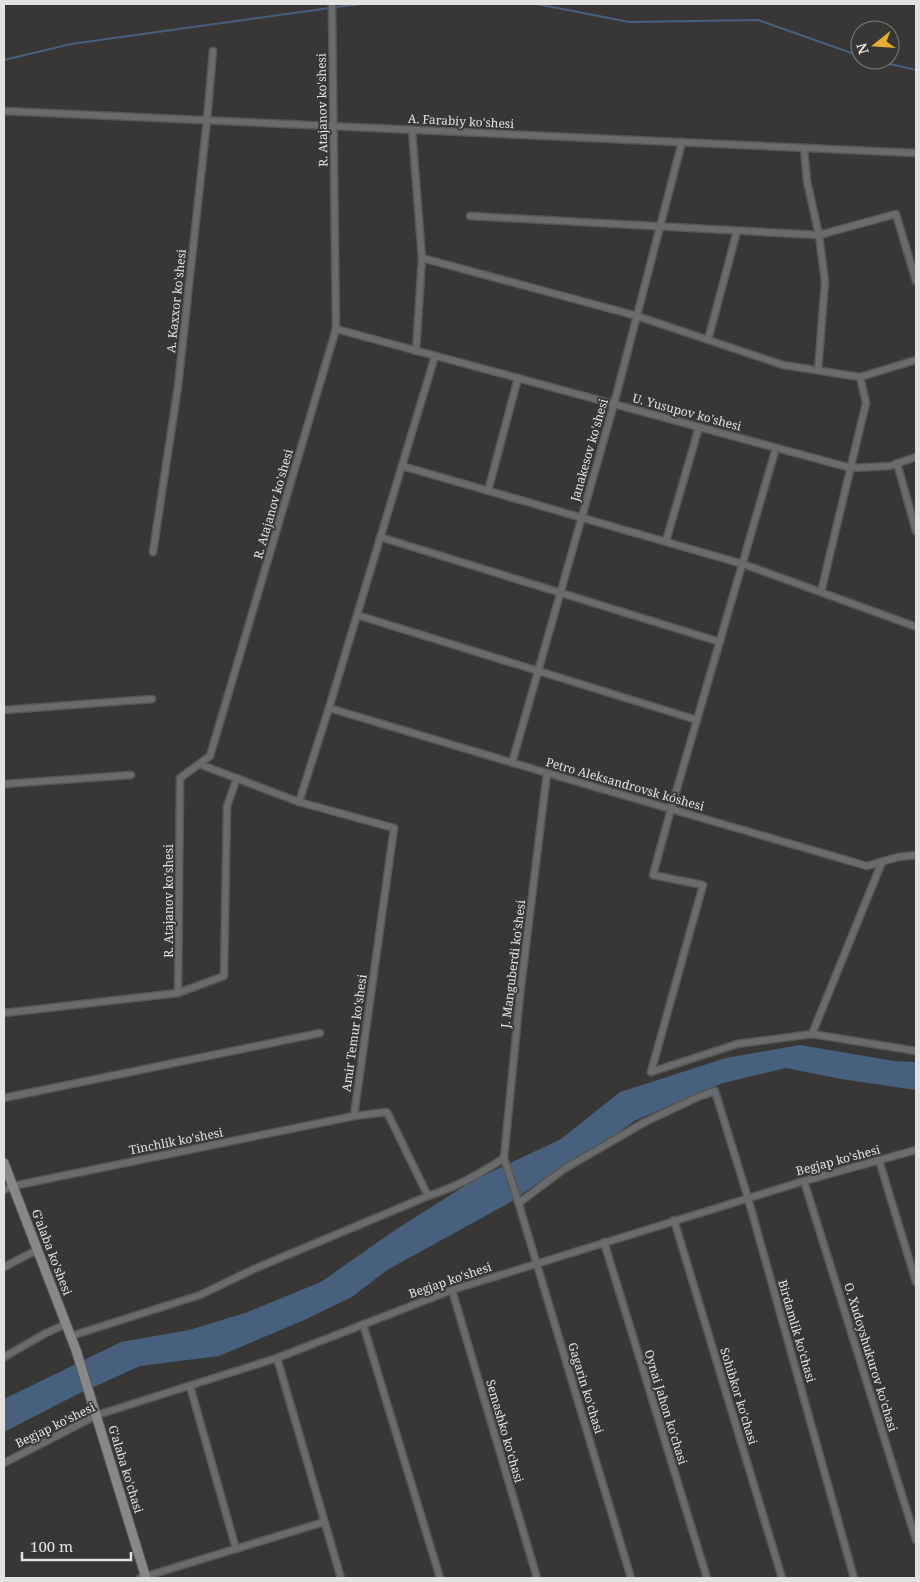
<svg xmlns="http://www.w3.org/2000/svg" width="920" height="1582" font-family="'Noto Serif',serif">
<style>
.water{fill:#46607d}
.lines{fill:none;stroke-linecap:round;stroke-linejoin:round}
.stream{stroke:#46607d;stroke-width:2}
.street-casing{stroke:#575654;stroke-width:9}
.secondary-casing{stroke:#575654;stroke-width:11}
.street{stroke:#6a6b6c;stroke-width:6}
.secondary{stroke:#868889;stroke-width:9}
.labels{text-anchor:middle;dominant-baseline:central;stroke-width:4;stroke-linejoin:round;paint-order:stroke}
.street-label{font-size:12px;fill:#e3e2e1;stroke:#383735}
</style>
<rect width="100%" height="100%" fill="#383735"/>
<!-- water -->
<path class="water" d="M 800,1045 L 894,1061 L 916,1062 L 916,1090 L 841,1079 L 786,1068 L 723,1083 L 634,1121 L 614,1136 L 564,1165 L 509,1203 L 387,1270 L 352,1297 L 302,1321 L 219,1356 L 140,1366 L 76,1395 L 4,1432 L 4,1399 L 121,1342 L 189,1330 L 245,1313 L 321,1282 L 395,1230 L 474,1180 L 561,1139 L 620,1092 L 726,1058 Z"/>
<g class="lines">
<!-- stream -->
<g class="stream">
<path d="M 537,4 L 629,22 L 758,20 L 860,56"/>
<path d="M 335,7 L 362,4"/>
<path d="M 4,60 L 71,44 L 330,8"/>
<path d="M 873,60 L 916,70"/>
</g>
<defs>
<g id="street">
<path d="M 4,111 L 916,153"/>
<path d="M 412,130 L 422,258 L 416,351"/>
<path d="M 804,148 L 807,181 L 819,235 L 825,282 L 818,370"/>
<path d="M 470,216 L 819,235 L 896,214 L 916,281"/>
<path d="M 422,258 L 637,316 L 783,365 L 860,377 L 916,360"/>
<path d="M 336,329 L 851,468 L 890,466 L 916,457"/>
<path d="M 708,340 L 737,231"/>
<path d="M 897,463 L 916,531"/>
<path d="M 402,466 L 743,564 L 914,626 L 916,626"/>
<path d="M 488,491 L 518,378"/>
<path d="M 380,537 L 720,642"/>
<path d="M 666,541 L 699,427"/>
<path d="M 153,552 L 178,386 L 207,120 L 213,51"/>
<path d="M 821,592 L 866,403 L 860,377"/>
<path d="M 357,615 L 697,720"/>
<path d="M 329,708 L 547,773 L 867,866 L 898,857 L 916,855"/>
<path d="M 4,710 L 152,699"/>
<path d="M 512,763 L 614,404 L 682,142"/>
<path d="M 199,764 L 299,802 L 394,828 L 354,1116 L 387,1112 L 428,1196"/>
<path d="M 547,773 L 520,995 L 504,1158 L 517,1198 L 631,1578"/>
<path d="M 4,784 L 131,775"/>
<path d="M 299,802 L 329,708 L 435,356"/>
<path d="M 178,993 L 180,778 L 210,756 L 336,329 L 332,4"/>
<path d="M 4,1013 L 178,993 L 224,976 L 227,806 L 237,778"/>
<path d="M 812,1034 L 882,862"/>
<path d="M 651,1072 L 703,885 L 653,875 L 671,809 L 776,448"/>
<path d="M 651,1072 L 737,1044 L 812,1034 L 916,1051"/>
<path d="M 4,1098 L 320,1033"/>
<path d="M 879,1160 L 916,1282"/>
<path d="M 804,1181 L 916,1540"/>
<path d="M 4,1190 L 13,1186 L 354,1116"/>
<path d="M 519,1203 L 564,1169 L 645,1122 L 698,1097 L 715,1091 L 748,1198 L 854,1578"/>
<path d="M 674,1220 L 782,1578"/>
<path d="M 604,1242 L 707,1578"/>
<path d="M 4,1267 L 37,1250"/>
<path d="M 452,1290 L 537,1578"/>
<path d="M 363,1324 L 440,1578"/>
<path d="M 71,1336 L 200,1295 L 254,1269 L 428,1196 C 458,1186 478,1175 504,1158"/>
<path d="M 4,1357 L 46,1333 L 66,1324"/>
<path d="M 277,1358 L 341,1578"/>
<path d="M 190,1386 L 236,1549"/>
<path d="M 4,1463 L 97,1415 L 277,1358 L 452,1290 L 804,1181 L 916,1150"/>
<path d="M 140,1578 L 324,1522"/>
</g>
<path id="secondary" d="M 4,1163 L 76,1350 L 146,1578"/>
</defs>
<!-- street casing -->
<use href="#street" class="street-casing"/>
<!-- secondary casing -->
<use href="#secondary" class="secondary-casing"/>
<!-- street -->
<use href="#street" class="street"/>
<!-- secondary -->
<use href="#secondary" class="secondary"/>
</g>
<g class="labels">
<!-- street labels -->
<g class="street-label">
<text transform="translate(322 110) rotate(-91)">R. Atajanov ko'shesi</text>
<text transform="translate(461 121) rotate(3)">A. Farabiy ko'shesi</text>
<text transform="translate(176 301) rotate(-84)">A. Kaxxor ko'shesi</text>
<text transform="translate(687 412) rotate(15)">U. Yusupov ko'shesi</text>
<text transform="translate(589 450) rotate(-74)">Janakesov ko'shesi</text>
<text transform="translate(273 504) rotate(-74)">R. Atajanov ko'shesi</text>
<text transform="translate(625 784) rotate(16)">Petro Aleksandrovsk kóshesi</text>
<text transform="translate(168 901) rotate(-90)">R. Atajanov ko'shesi</text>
<text transform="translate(513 964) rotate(-83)">J. Manguberdi ko'shesi</text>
<text transform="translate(354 1033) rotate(-82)">Amir Temur ko'shesi</text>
<text transform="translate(176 1141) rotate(-11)">Tinchlik ko'shesi</text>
<text transform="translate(838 1160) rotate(-15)">Begjap ko'shesi</text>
<text transform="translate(52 1252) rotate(69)">G'alaba ko'shesi</text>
<text transform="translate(450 1280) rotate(-19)">Begjap ko'shesi</text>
<text transform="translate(797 1331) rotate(74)">Birdamlik ko'chasi</text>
<text transform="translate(871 1357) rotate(73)">O. Xudoyshukurov ko'chasi</text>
<text transform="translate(586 1388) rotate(73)">Gagarin ko'chasi</text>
<text transform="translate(739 1396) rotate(73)">Sohibkor ko'chasi</text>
<text transform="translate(666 1407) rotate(73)">Oynai Jahon ko'chasi</text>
<text transform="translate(55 1425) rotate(-26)">Begjap ko'shesi</text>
<text transform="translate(505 1431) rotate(74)">Semashko ko'chasi</text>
<text transform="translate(126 1469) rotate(73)">G'alaba ko'chasi</text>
</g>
</g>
<!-- border -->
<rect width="920" height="1582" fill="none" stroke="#e3e2e1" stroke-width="10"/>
<!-- north arrow -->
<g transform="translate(875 45) rotate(253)"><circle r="24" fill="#383735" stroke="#7c7b7a"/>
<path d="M0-4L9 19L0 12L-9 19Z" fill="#e5ad35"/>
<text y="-8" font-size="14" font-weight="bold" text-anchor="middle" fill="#e3e2e1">N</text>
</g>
<!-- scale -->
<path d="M22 1552v8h109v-8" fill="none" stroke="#e3e2e1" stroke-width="2.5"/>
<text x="30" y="1552" font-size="15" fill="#e3e2e1" stroke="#383735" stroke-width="4" paint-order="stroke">100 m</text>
</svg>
